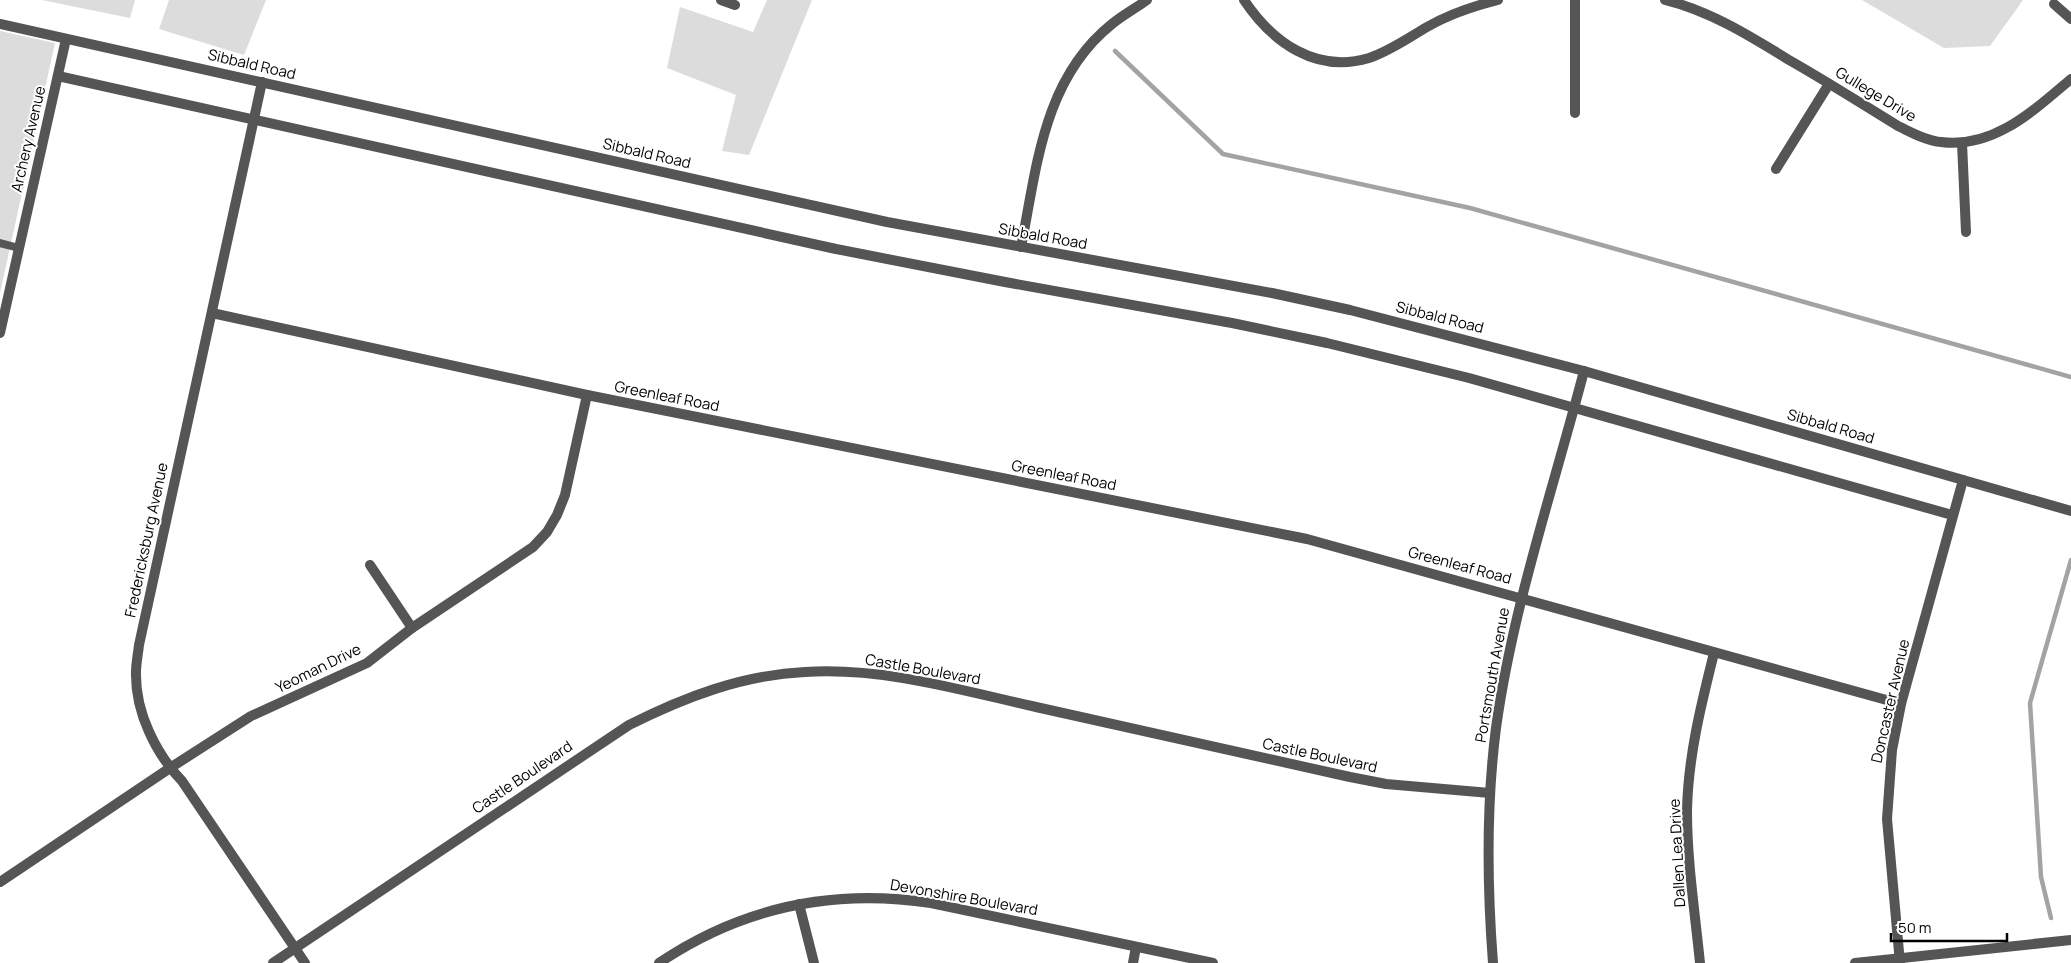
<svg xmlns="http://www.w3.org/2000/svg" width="2071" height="963" font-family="Manrope,sans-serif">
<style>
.green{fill:#dcdcdc}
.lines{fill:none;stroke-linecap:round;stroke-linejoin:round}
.stream{stroke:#a3a3a3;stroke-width:4.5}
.service{stroke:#555;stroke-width:8}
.minor{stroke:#555;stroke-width:10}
.tertiary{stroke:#555;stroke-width:10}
.labels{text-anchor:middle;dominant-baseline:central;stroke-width:4;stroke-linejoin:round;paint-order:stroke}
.street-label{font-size:15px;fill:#000;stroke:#fff}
</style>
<rect width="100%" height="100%" fill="#fff"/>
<!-- green -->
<g class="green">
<path d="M 42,0 L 135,0 L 130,18 Z"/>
<path d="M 169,0 L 266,0 L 244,55 L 159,29 Z"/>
<path d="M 767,0 L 812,0 L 749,155 L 722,151 L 736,95 L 667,68 L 680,7 L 753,32 Z"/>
<path d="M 1862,0 L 2023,0 L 1990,46 L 1944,48 Z"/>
<path d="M 0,31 L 55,43 L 0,293 Z"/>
</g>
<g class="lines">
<!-- stream -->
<g class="stream">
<path d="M 1115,51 L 1223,154 L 1470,208 L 2071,377"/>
<path d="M 2051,918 L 2041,877 L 2030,703 L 2071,560"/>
</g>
<!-- service -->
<path class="service" d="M 0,243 L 19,248"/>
<!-- minor -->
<g class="minor">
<path d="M 721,0 L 735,5"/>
<path d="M 1244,0 C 1272,42 1316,74 1369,58 C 1390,51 1408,38 1427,27 C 1448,15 1474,6 1498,0"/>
<path d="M 1575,0 L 1575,113"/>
<path d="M 1665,0 C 1710,11 1750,36 1789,60 C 1826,81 1862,104 1898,126 C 1911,132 1926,141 1941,142 C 1994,149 2034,110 2071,79"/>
<path d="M 2054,4 L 2071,19"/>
<path d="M 58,76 L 836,249 L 1005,282 L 1232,323 L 1327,343 L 1469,378 L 1952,515"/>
<path d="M 262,82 L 139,645 C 138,654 136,664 136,672 C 135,712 156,754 182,781 L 305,963"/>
<path d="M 1962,143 L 1966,232"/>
<path d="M 1776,169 L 1829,84"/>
<path d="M 1021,247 C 1037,167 1043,79 1112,24 C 1123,15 1136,8 1147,0"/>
<path d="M 212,313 L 587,395 L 1307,539 L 1901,704"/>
<path d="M 0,333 L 66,39"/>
<path d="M 370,565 L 412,628"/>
<path d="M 0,882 L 170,768 L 251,716 L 367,663 L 412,628 L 533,547 L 547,532 L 557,515 L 565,495 L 587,395"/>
<path d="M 799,904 L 814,963"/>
<path d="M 273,963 L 629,725 C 685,697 742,675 805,672 C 883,667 960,690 1036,707 C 1140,731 1245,754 1350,777 L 1386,784 L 1490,793"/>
<path d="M 659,963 C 742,907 832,888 931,903 L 1213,963"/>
<path d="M 1133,963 L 1136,947"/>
<path d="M 1493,963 C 1487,885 1486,806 1496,728 C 1513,606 1553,490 1584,371"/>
<path d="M 1700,963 C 1695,913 1687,861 1687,811 C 1688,757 1701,705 1714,653"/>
<path d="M 1855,963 L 2071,940"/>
<path d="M 1900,963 L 1887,819 L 1892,750 L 1901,704 L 1963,480"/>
</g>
<!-- tertiary -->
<path class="tertiary" d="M 0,24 L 887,222 L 1272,293 L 1350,310 L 1584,371 L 2071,511"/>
</g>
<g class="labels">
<!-- street labels -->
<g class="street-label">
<text transform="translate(252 64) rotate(13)">Sibbald Road</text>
<text transform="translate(1876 94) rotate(31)">Gullege Drive</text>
<text transform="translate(28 139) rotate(-77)">Archery Avenue</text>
<text transform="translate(647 153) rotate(13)">Sibbald Road</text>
<text transform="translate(1043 236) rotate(10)">Sibbald Road</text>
<text transform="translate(1440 317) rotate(14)">Sibbald Road</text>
<text transform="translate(667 396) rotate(11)">Greenleaf Road</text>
<text transform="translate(1831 426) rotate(16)">Sibbald Road</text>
<text transform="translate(1064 475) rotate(11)">Greenleaf Road</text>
<text transform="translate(146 540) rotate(-78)">Fredericksburg Avenue</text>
<text transform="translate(1460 565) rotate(15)">Greenleaf Road</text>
<text transform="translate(318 668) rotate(-26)">Yeoman Drive</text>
<text transform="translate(923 669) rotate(10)">Castle Boulevard</text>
<text transform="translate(1492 675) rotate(-80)">Portsmouth Avenue</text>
<text transform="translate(1890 701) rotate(-77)">Doncaster Avenue</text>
<text transform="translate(1320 755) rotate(12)">Castle Boulevard</text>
<text transform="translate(522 777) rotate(-34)">Castle Boulevard</text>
<text transform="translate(1677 853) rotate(-93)">Dallen Lea Drive</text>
<text transform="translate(964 897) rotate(10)">Devonshire Boulevard</text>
</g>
</g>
<!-- scale -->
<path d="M1891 933v8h116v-8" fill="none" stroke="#000000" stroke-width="2.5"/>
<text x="1898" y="933" font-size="15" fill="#000000" stroke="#ffffff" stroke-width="4" paint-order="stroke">50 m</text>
</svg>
